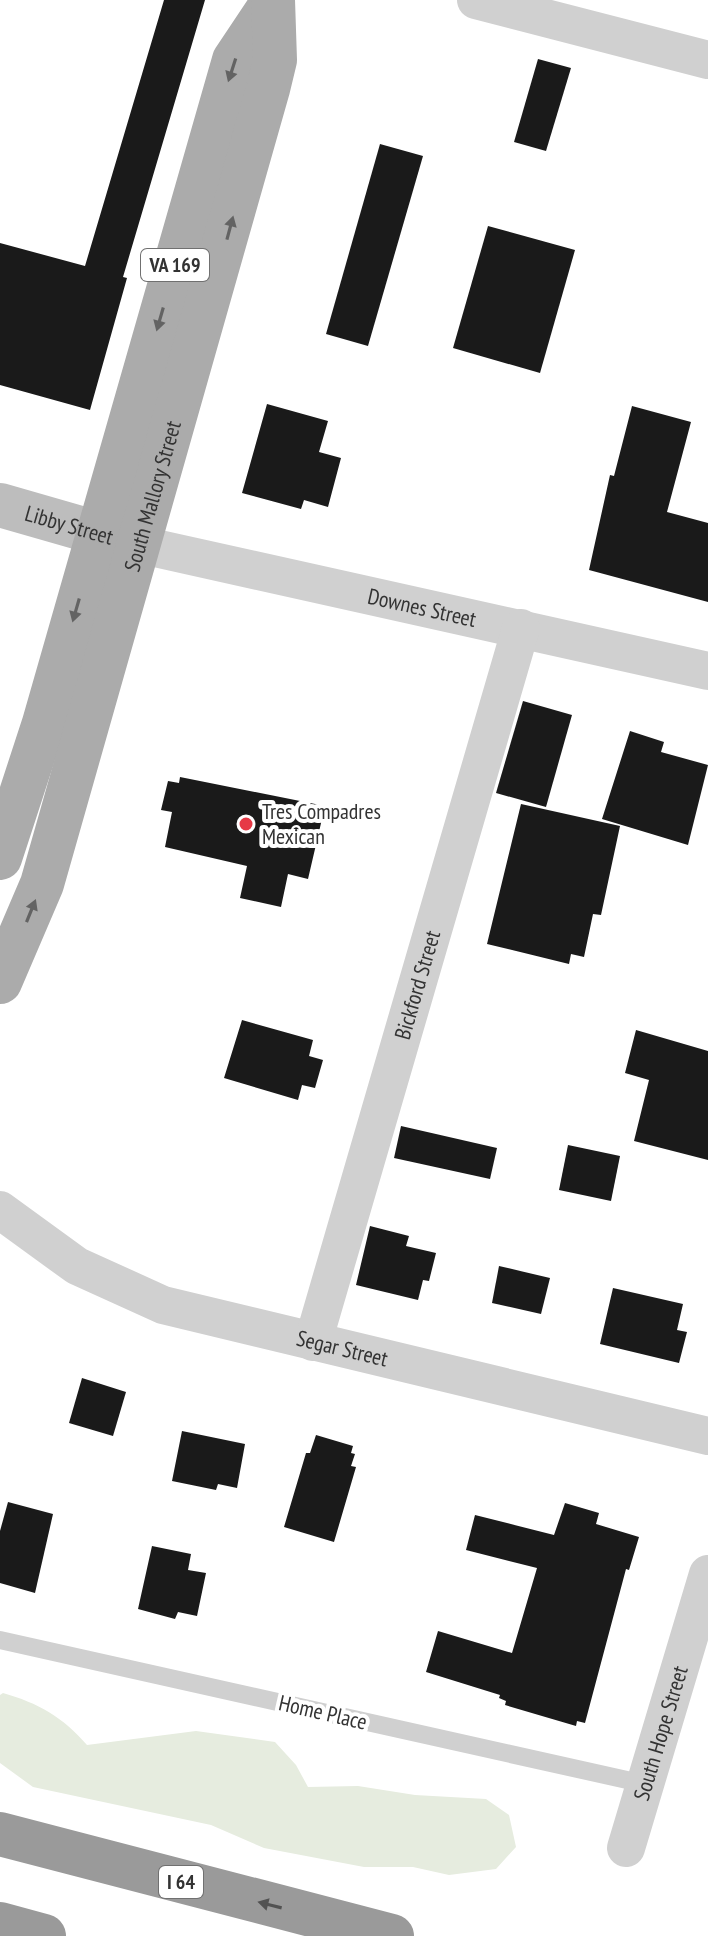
<svg xmlns="http://www.w3.org/2000/svg" width="708" height="1936" font-family="'PT Sans Narrow',sans-serif">
<style>
.green{fill:#e6ecdf}
.building{fill:#1a1a1a}
.lines{fill:none;stroke-linecap:round;stroke-linejoin:round}
.lane{stroke:#d0d0d0;stroke-width:18}
.street{stroke:#d0d0d0;stroke-width:38}
.secondary{stroke:#bdbdbd;stroke-width:44}
.primary{stroke:#ababab;stroke-width:44}
.highway{stroke:#9a9a9a;stroke-width:44}
.oneway{fill:#636363}
.oneway2{fill:#525252}
.poi-dot{fill:#e63946;stroke:#fff;stroke-width:3}
.labels{text-anchor:middle;dominant-baseline:central;stroke-width:8;stroke-linejoin:round;paint-order:stroke}
.shield{fill:#fff;stroke:#707070;stroke-width:2}
.shield-label{font-size:20px;font-weight:bold;fill:#333}
.street-label{font-size:22px;fill:#333;stroke:#fff}
.poi-label{font-size:22px;fill:#333;stroke:#fff;text-anchor:start}
</style>
<rect width="100%" height="100%" fill="#fff"/>
<!-- green -->
<path class="green" d="M 3,1693 C 38,1703 63,1717 87,1745 L 196,1731 L 275,1742 L 296,1765 L 308,1787 L 358,1786 L 415,1795 L 486,1799 L 509,1815 L 516,1847 L 496,1869 L 449,1875 L 413,1867 L 364,1867 L 264,1848 L 211,1825 L 33,1787 L 0,1763 L 0,1695 Z"/>
<!-- building -->
<g class="building">
<path d="M 164,0 L 205,0 L 123,277 L 127,278 L 90,410 L 0,385 L 0,243 L 85,266 Z"/>
<path d="M 538,59 L 571,68 L 546,151 L 514,142 Z"/>
<path d="M 380,144 L 423,156 L 368,346 L 326,334 Z"/>
<path d="M 488,226 L 575,250 L 540,373 L 453,348 Z"/>
<path d="M 267,404 L 328,421 L 319,452 L 341,458 L 328,507 L 304,500 L 301,509 L 242,493 Z"/>
<path d="M 632,406 L 691,422 L 667,512 L 708,523 L 708,602 L 589,570 L 610,475 L 614,476 Z"/>
<path d="M 523,701 L 572,715 L 546,807 L 496,793 Z"/>
<path d="M 630,731 L 664,742 L 661,752 L 708,765 L 688,845 L 602,819 Z"/>
<path d="M 180,777 L 325,806 L 308,879 L 288,874 L 281,907 L 240,898 L 247,866 L 165,847 L 172,812 L 161,810 L 168,781 L 179,783 Z"/>
<path d="M 521,804 L 620,826 L 601,915 L 593,914 L 584,957 L 571,954 L 569,964 L 487,944 Z"/>
<path d="M 242,1020 L 313,1040 L 309,1056 L 323,1060 L 315,1088 L 302,1085 L 298,1100 L 224,1078 Z"/>
<path d="M 636,1030 L 708,1051 L 708,1160 L 634,1141 L 649,1080 L 625,1073 Z"/>
<path d="M 401,1126 L 497,1148 L 490,1179 L 394,1158 Z"/>
<path d="M 568,1145 L 620,1156 L 611,1201 L 559,1190 Z"/>
<path d="M 370,1226 L 409,1236 L 406,1246 L 436,1253 L 429,1281 L 423,1280 L 418,1300 L 356,1285 Z"/>
<path d="M 499,1266 L 550,1278 L 541,1314 L 492,1303 Z"/>
<path d="M 613,1288 L 683,1304 L 677,1330 L 687,1332 L 679,1363 L 600,1344 Z"/>
<path d="M 82,1378 L 126,1392 L 113,1436 L 69,1423 Z"/>
<path d="M 182,1431 L 245,1444 L 237,1488 L 218,1484 L 216,1490 L 172,1481 Z"/>
<path d="M 316,1435 L 353,1446 L 351,1453 L 355,1454 L 351,1466 L 356,1467 L 334,1542 L 284,1527 L 306,1453 L 310,1453 Z"/>
<path d="M 8,1502 L 53,1514 L 35,1593 L 0,1583 L 0,1531 Z"/>
<path d="M 565,1503 L 599,1513 L 596,1524 L 639,1537 L 629,1570 L 626,1569 L 585,1723 L 577,1721 L 576,1726 L 505,1705 L 506,1701 L 499,1698 L 500,1695 L 426,1672 L 438,1631 L 512,1653 L 537,1568 L 466,1550 L 475,1515 L 554,1535 Z"/>
<path d="M 152,1546 L 191,1554 L 188,1570 L 206,1573 L 197,1616 L 178,1612 L 175,1619 L 138,1609 Z"/>
</g>
<g class="lines">
<!-- lane -->
<path class="lane" d="M 0,1640 L 645,1784"/>
<!-- street -->
<g class="street">
<path d="M 476,0 L 708,60"/>
<path id="s1" d="M 137,544 L 708,671"/>
<path id="s2" d="M 0,1210 L 77,1266 L 163,1305 L 708,1436"/>
<path id="s3" d="M 313,1342 L 521,628"/>
<path id="s4" d="M 626,1848 L 708,1574"/>
</g>
<!-- secondary -->
<path class="secondary" id="s5" d="M 0,505 L 136,544"/>
<!-- primary -->
<g class="primary">
<path d="M 0,858 L 44,723 L 234,60 L 272,3"/>
<path id="s6" d="M 0,982 L 42,884 L 268,89 L 275,60 L 273,0"/>
</g>
<!-- highway -->
<g class="highway">
<path d="M 0,1834 L 392,1936"/>
<path d="M 0,1924 L 44,1936"/>
</g>
</g>
<!-- one-way arrows -->
<defs><path id="oneway-solid" d="M-6-.8H1V-3.2L6.5 0L1 3.2V.8H-6Z" transform="scale(2)"/></defs>
<g class="oneway">
<use href="#oneway-solid" transform="translate(232 70) rotate(108)"/>
<use href="#oneway-solid" transform="translate(230 228) rotate(-75)"/>
<use href="#oneway-solid" transform="translate(160 319) rotate(106)"/>
<use href="#oneway-solid" transform="translate(76 610) rotate(106)"/>
<use href="#oneway-solid" transform="translate(31 911) rotate(-68)"/>
</g>
<use class="oneway2" href="#oneway-solid" transform="translate(270 1905) rotate(-166)"/>
<!-- markers -->
<circle class="poi-dot" cx="246" cy="824" r="8"/>
<g class="labels">
<!-- shield labels -->
<g class="shield">
<rect x="141" y="249" width="68" height="32" rx="6"/>
<rect x="159" y="1866" width="44" height="32" rx="6"/>
</g>
<g class="shield-label">
<text x="175" y="265">VA 169</text>
<text x="181" y="1882">I 64</text>
</g>
<!-- street labels -->
<g class="street-label">
<text stroke="none"><textPath href="#s6" startOffset="510">South Mallory Street</textPath></text>
<text stroke="none"><textPath href="#s5" startOffset="72">Libby Street</textPath></text>
<text stroke="none"><textPath href="#s1" startOffset="292">Downes Street</textPath></text>
<text stroke="none"><textPath href="#s3" startOffset="372">Bickford Street</textPath></text>
<text stroke="none"><textPath href="#s2" startOffset="374">Segar Street</textPath></text>
<text transform="translate(323 1712) rotate(13)">Home Place</text>
<text stroke="none"><textPath href="#s4" startOffset="120">South Hope Street</textPath></text>
</g>
<!-- poi labels -->
<g class="poi-label">
<text x="262" y="811">Tres Compadres<tspan x="262" dy="25">Mexican</tspan></text>
</g>
</g>
</svg>
